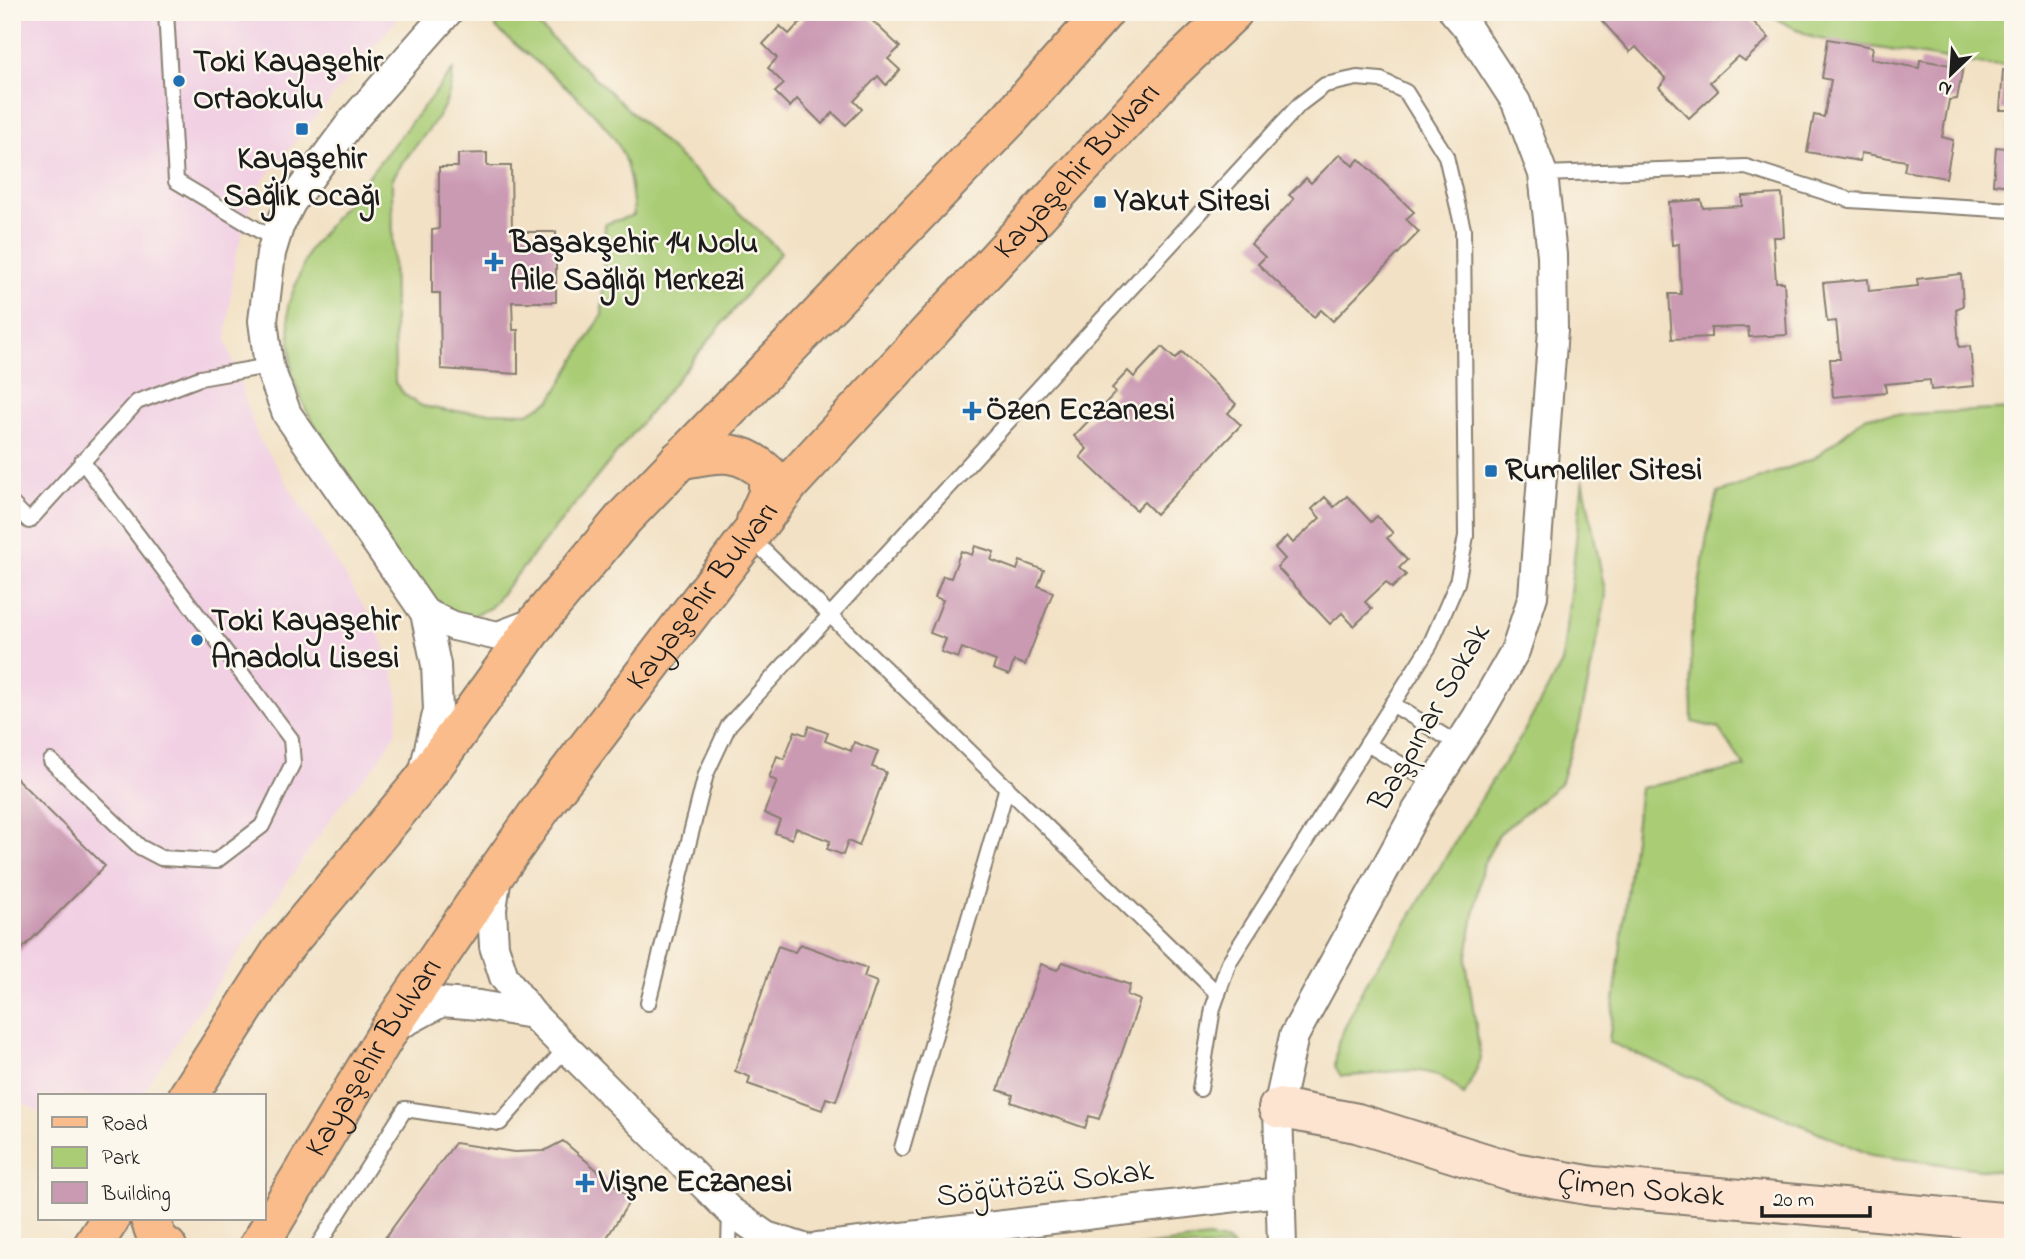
<svg xmlns="http://www.w3.org/2000/svg" width="2025" height="1259" font-family="'Indie Flower',sans-serif">
<style>
.built{fill:#f1d0e3}
.green{fill:#a9cc75;stroke:#627448;stroke-width:2}
.building{fill:#ca99b2}
.lines{fill:none;stroke-linecap:round;stroke-linejoin:round}
.service-casing{stroke:#877e70;stroke-width:18}
.minor-casing{stroke:#877e70;stroke-width:32}
.secondary-casing{stroke:#877e70;stroke-width:42}
.primary-casing{stroke:#877e70;stroke-width:42}
.service{stroke:#fff;stroke-width:14}
.minor{stroke:#fff;stroke-width:28}
.secondary{stroke:#fde4d0;stroke-width:38}
.primary{stroke:#f9bc8a;stroke-width:38}
.poi-dot{fill:#1f6fb2;stroke:#fbf7ec;stroke-width:2.5}
.labels{text-anchor:middle;dominant-baseline:central;stroke-width:5;stroke-linejoin:round;paint-order:stroke}
.poi-label{font-size:32px;font-weight:bold;fill:#1c1c1c;stroke:#fbf7ec;text-anchor:start}
.street-label{font-size:32px;fill:#1c1c1c;stroke:#fbf7ec}
</style>
<rect width="100%" height="100%" fill="#fbf7ec"/>
<filter id="ink" filterUnits="userSpaceOnUse"><feTurbulence type="fractalNoise" baseFrequency=".0143" numOctaves="2"/><feDisplacementMap in="SourceGraphic" scale="14" xChannelSelector="R" yChannelSelector="G"/><feConvolveMatrix kernelMatrix="1 2 1 2 8 2 1 2 1" color-interpolation-filters="sRGB"/></filter>
<filter id="wash" filterUnits="userSpaceOnUse"><feTurbulence type="fractalNoise" baseFrequency=".00686" numOctaves="4" result="noise"/><feDisplacementMap in="SourceGraphic" scale="28" xChannelSelector="R" yChannelSelector="G"/><feGaussianBlur stdDeviation="1.57" result="paint"/><feColorMatrix in="noise" values="0 0 0 0 0 0 0 0 0 0 0 0 0 0 0 0 0 1.4 0 .05"/><feComposite in="paint" operator="in"/></filter>
<g filter="url(#wash)">
<rect width="100%" height="100%" fill="#f2e1c4"/>
<!-- built -->
<path class="built" d="M 12,12 L 403,12 L 256,189 L 235,258 L 226,340 L 257,435 L 371,618 L 392,662 L 399,702 L 395,734 L 377,764 L 343,801 L 140,1096 L 40,1096 L 40,1113 L 12,1097 Z"/>
<!-- green -->
<g class="green">
<path d="M 499,12 L 524,12 L 781,252 L 490,608 L 468,618 L 443,616 L 412,582 L 306,410 L 292,374 L 288,305 L 309,250 L 453,70 C 451,120 414,138 392,180 L 395,383 L 405,395 L 422,406 L 448,411 L 528,413 L 551,400 L 602,315 L 605,224 L 634,215 C 632,189 629,160 614,138 C 585,97 533,61 496,28 Z"/>
<path d="M 1762,12 L 2013,12 L 2013,66 L 1985,65 L 1814,38 Z"/>
<path d="M 2013,409 L 2013,1173 L 1871,1155 L 1609,1042 L 1640,788 L 1745,767 L 1718,728 L 1692,722 L 1691,636 L 1707,536 L 1718,493 L 1813,459 L 1867,416 Z"/>
<path d="M 1583,479 L 1606,597 L 1580,722 L 1560,784 L 1499,834 L 1482,867 L 1466,962 L 1481,1059 L 1464,1096 C 1429,1054 1387,1077 1341,1076 L 1335,1066 L 1338,1042 L 1367,980 L 1398,937 L 1491,782 L 1518,742 L 1562,663 Z"/>
<path d="M 1208,1238 L 1226,1241 L 1234,1247 L 1137,1247 Z"/>
</g>
<g id="blocks">
<!-- building -->
<g class="building">
<path d="M 810,12 L 863,12 L 900,47 L 888,59 L 900,70 L 886,85 L 878,76 L 854,101 L 862,109 L 846,125 L 833,113 L 822,124 L 797,99 L 790,107 L 775,92 L 784,84 L 768,68 L 777,58 L 763,44 L 780,26 L 789,34 Z"/>
<path d="M 1594,12 L 1744,12 L 1769,38 L 1745,61 L 1738,56 L 1710,82 L 1718,91 L 1689,118 L 1659,87 L 1666,79 L 1636,47 L 1630,52 Z"/>
<path d="M 1828,39 L 1873,47 L 1871,59 L 1919,68 L 1920,60 L 1963,67 L 1957,99 L 1949,100 L 1942,137 L 1953,140 L 1946,178 L 1904,171 L 1906,161 L 1861,153 L 1860,161 L 1807,152 L 1814,115 L 1824,117 L 1831,80 L 1822,78 Z"/>
<path d="M 2003,70 L 2013,71 L 2013,186 L 1993,184 L 1996,147 L 2006,148 L 2009,110 L 2000,110 Z"/>
<path d="M 487,153 L 487,166 L 511,166 L 512,232 L 556,232 L 556,302 L 512,302 L 513,330 L 518,330 L 518,374 L 441,369 L 440,293 L 432,293 L 432,230 L 439,229 L 439,167 L 458,167 L 458,154 Z"/>
<path d="M 1340,154 L 1353,166 L 1359,159 L 1414,212 L 1406,219 L 1419,232 L 1333,321 L 1321,310 L 1314,317 L 1258,264 L 1265,257 L 1251,244 L 1294,199 L 1289,195 L 1306,178 L 1311,183 Z"/>
<path d="M 1782,194 L 1784,237 L 1773,237 L 1776,282 L 1784,282 L 1787,335 L 1749,337 L 1748,327 L 1711,328 L 1711,337 L 1672,339 L 1669,294 L 1681,294 L 1679,244 L 1672,245 L 1669,202 L 1701,200 L 1703,208 L 1742,206 L 1742,196 Z"/>
<path d="M 1961,274 L 1963,306 L 1956,309 L 1959,347 L 1970,346 L 1974,386 L 1931,390 L 1930,380 L 1885,384 L 1886,392 L 1833,397 L 1830,359 L 1840,359 L 1836,321 L 1827,322 L 1823,283 L 1868,279 L 1869,291 L 1918,286 L 1917,279 Z"/>
<path d="M 1162,347 L 1175,359 L 1182,352 L 1236,404 L 1228,413 L 1241,425 L 1156,514 L 1144,502 L 1136,510 L 1080,457 L 1087,449 L 1074,436 L 1116,392 L 1112,388 L 1128,371 L 1134,377 Z"/>
<path d="M 1347,496 L 1371,522 L 1377,516 L 1393,533 L 1387,538 L 1407,560 L 1399,568 L 1406,575 L 1392,588 L 1386,582 L 1365,602 L 1372,609 L 1354,626 L 1342,613 L 1330,624 L 1277,567 L 1285,559 L 1275,548 L 1287,536 L 1293,543 L 1320,518 L 1312,509 L 1325,497 L 1334,507 Z"/>
<path d="M 975,546 L 994,552 L 991,560 L 1017,570 L 1020,561 L 1044,570 L 1038,586 L 1053,592 L 1025,665 L 1014,661 L 1009,675 L 993,669 L 996,661 L 962,648 L 958,658 L 941,652 L 946,639 L 930,633 L 943,600 L 935,597 L 943,576 L 951,578 L 961,551 L 972,555 Z"/>
<path d="M 809,726 L 828,733 L 825,741 L 851,751 L 854,742 L 878,751 L 872,767 L 886,772 L 859,846 L 848,841 L 843,855 L 827,849 L 830,841 L 796,828 L 792,839 L 775,833 L 780,820 L 764,813 L 777,781 L 769,778 L 777,756 L 784,759 L 795,731 L 806,735 Z"/>
<path d="M 12,774 L 105,866 L 12,959 Z"/>
<path d="M 800,944 L 867,968 L 864,977 L 877,982 L 836,1101 L 826,1098 L 822,1110 L 748,1084 L 750,1077 L 735,1071 L 778,946 L 795,952 Z"/>
<path d="M 1063,962 L 1130,985 L 1127,995 L 1140,1000 L 1099,1119 L 1089,1116 L 1085,1128 L 1011,1102 L 1013,1095 L 998,1090 L 1041,964 L 1057,970 Z"/>
<path d="M 563,1141 L 631,1199 L 601,1247 L 383,1247 L 385,1238 L 455,1143 L 514,1152 L 544,1151 Z"/>
</g>
</g>
</g>
<g filter="url(#ink)">
<use href="#blocks" fill-opacity="0" stroke="#877e70" stroke-width="2"/>
<g class="lines">
<defs>
<g id="service">
<path d="M 166,12 L 176,181 L 275,240"/>
<path d="M 1543,174 L 1746,167 L 1850,200 L 2013,210"/>
<path d="M 12,504 L 29,521 L 137,402 L 200,378 L 269,366"/>
<path d="M 750,537 L 1218,994"/>
<path d="M 1392,704 L 1459,745"/>
<path d="M 1367,744 L 1434,784"/>
<path d="M 51,761 L 140,847 L 161,858 L 216,861 L 262,826 L 293,763 L 291,739 L 82,461"/>
<path d="M 648,1003 L 706,774 L 729,725 L 1300,104 L 1325,85 L 1357,78 L 1381,80 L 1406,92 L 1446,156 L 1463,229 L 1466,536 L 1457,583 L 1430,645 L 1229,962 L 1213,1008 L 1200,1089"/>
<path d="M 902,1148 L 1007,787"/>
<path d="M 317,1247 L 405,1109 L 500,1123 L 566,1048"/>
<path d="M 729,1247 L 730,1211"/>
</g>
<g id="minor">
<path d="M 425,613 L 454,626 L 498,636 L 538,621"/>
<path d="M 425,766 L 438,710 L 436,665 L 425,613 L 287,414 L 269,366 L 263,321 L 271,253 L 279,227 L 291,203 L 352,121 L 448,12"/>
<path d="M 497,876 L 492,909 L 494,946 L 504,977 L 532,1014 L 730,1211 L 766,1236 L 801,1247"/>
<path d="M 392,1029 L 442,1002 L 479,1005 L 532,1014"/>
<path d="M 818,1247 L 1280,1192"/>
<path d="M 1282,1247 L 1278,1108 L 1294,1036 L 1417,810 L 1477,717 L 1515,651 L 1533,596 L 1553,330 L 1552,255 L 1543,174 L 1516,102 L 1467,27 L 1454,12"/>
</g>
<g id="secondary">
<path id="s1" d="M 1278,1108 L 1357,1123 L 1514,1172 L 1593,1186 L 2013,1223"/>
</g>
<g id="primary">
<path d="M 679,460 C 716,453 738,446 768,474 L 768,494 L 756,521"/>
<path d="M 188,1096 L 281,951 L 421,783 L 538,621 L 624,518 L 1009,119 L 1104,12"/>
<path d="M 150,1219 L 158,1241 L 167,1247"/>
<path d="M 92,1247 L 110,1219"/>
<path id="s2" d="M 258,1247 L 389,1030 L 498,870 L 548,799 L 790,483 L 1164,78 L 1233,12"/>
</g>
</defs>
<!-- service casing -->
<use href="#service" class="service-casing"/>
<!-- minor casing -->
<use href="#minor" class="minor-casing"/>
<!-- secondary casing -->
<use href="#secondary" class="secondary-casing"/>
<!-- primary casing -->
<use href="#primary" class="primary-casing"/>
<!-- service -->
<use href="#service" class="service"/>
<!-- minor -->
<use href="#minor" class="minor"/>
<!-- secondary -->
<use href="#secondary" class="secondary"/>
<!-- primary -->
<use href="#primary" class="primary"/>
</g>
</g>
<!-- markers -->
<g class="poi-dot">
<circle cx="179" cy="81" r="7"/>
<rect x="295" y="122" width="14" height="14" rx="3.5"/>
<rect x="1093" y="195" width="14" height="14" rx="3.5"/>
<path d="M490.5 251.5h7v7h7v7h-7v7h-7v-7h-7v-7h7z"/>
<path d="M968.5 400.5h7v7h7v7h-7v7h-7v-7h-7v-7h7z"/>
<rect x="1484" y="464" width="14" height="14" rx="3.5"/>
<circle cx="197" cy="640" r="7"/>
<path d="M581.5 1172.5h7v7h7v7h-7v7h-7v-7h-7v-7h7z"/>
</g>
<g class="labels">
<!-- poi labels -->
<g class="poi-label">
<text x="193" y="63">Toki Kayaşehir<tspan x="193" dy="37">Ortaokulu</tspan></text>
<text x="302" y="160" text-anchor="middle">Kayaşehir<tspan x="302" dy="37">Sağlık Ocağı</tspan></text>
<text x="1114" y="202">Yakut Sitesi</text>
<text x="510" y="244">Başakşehir 14 Nolu<tspan x="510" dy="37">Aile Sağlığı Merkezi</tspan></text>
<text x="986" y="411">Özen Eczanesi</text>
<text x="1505" y="471">Rumeliler Sitesi</text>
<text x="211" y="622">Toki Kayaşehir<tspan x="211" dy="37">Anadolu Lisesi</tspan></text>
<text x="599" y="1183">Vişne Eczanesi</text>
</g>
<!-- street labels -->
<g class="street-label">
<text stroke="none"><textPath href="#s2" startOffset="1356">Kayaşehir Bulvarı</textPath></text>
<text stroke="none"><textPath href="#s2" startOffset="789">Kayaşehir Bulvarı</textPath></text>
<text transform="translate(1431 718) rotate(-60)">Başpınar Sokak</text>
<text stroke="none"><textPath href="#s2" startOffset="222">Kayaşehir Bulvarı</textPath></text>
<text transform="translate(1045 1185) rotate(-7)">Söğütözü Sokak</text>
<text stroke="none"><textPath href="#s1" startOffset="373">Çimen Sokak</textPath></text>
</g>
</g>
<!-- margin -->
<rect width="2025" height="1259" fill="none" stroke="#fbf7ec" stroke-width="42"/>
<!-- legend -->
<rect x="38" y="1094" width="228" height="126" fill="#fbf7ec" stroke="#a29f99" stroke-width="2"/>
<rect x="52" y="1117" width="35" height="10" fill="#f9bc8a" stroke="#a29f99" stroke-width="2"/>
<text x="102" y="1130" font-size="21" fill="#1c1c1c">Road</text>
<rect x="52" y="1147" width="35" height="21" fill="#a9cc75" stroke="#a29f99" stroke-width="2"/>
<text x="102" y="1164" font-size="21" fill="#1c1c1c">Park</text>
<rect x="52" y="1182" width="35" height="21" fill="#ca99b2" stroke="#a29f99" stroke-width="2"/>
<text x="102" y="1200" font-size="21" fill="#1c1c1c">Building</text>
<!-- north arrow -->
<g transform="translate(1951 74) rotate(205)" stroke="#fbf7ec" stroke-width="5" paint-order="stroke">
<path d="M0-5L12 26L0 18L-12 26Z" fill="#1c1c1c"/>
<text y="-10" font-size="19" font-weight="bold" text-anchor="middle" fill="#1c1c1c">N</text>
</g>
<!-- scale -->
<path d="M1762 1206v10h108v-10" fill="none" stroke="#1c1c1c" stroke-width="3.5"/>
<text x="1773" y="1206" font-size="21" fill="#1c1c1c" stroke="#fbf7ec" stroke-width="5" paint-order="stroke">20 m</text>
</svg>
